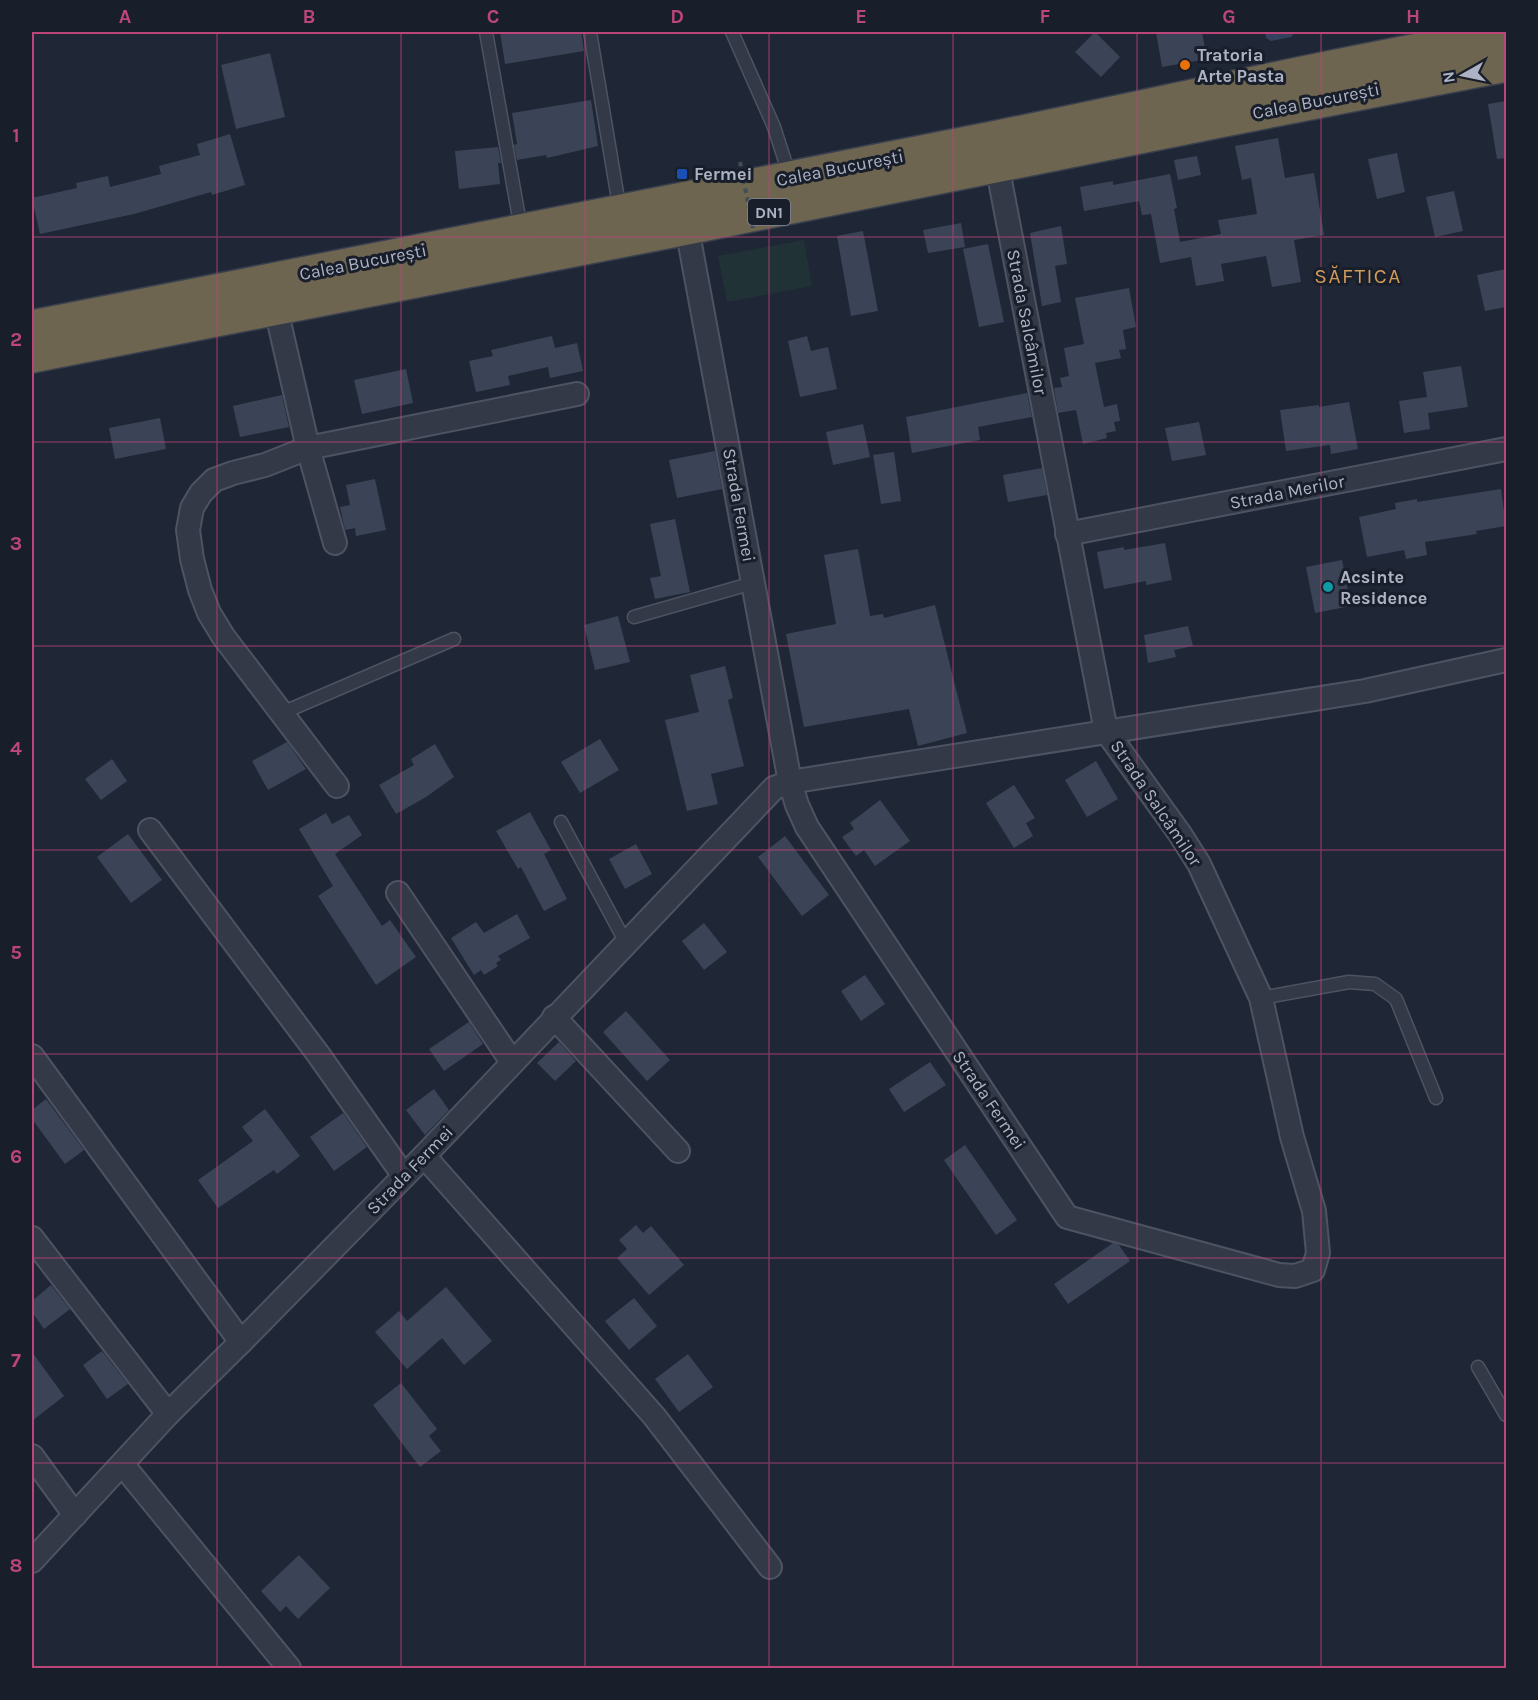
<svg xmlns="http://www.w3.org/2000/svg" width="1538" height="1700" font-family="Karla,sans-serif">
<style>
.green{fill:#213237}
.water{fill:#33405e}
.building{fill:#3b4457}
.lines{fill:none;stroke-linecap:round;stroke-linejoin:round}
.lane-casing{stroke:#4d5362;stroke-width:15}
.street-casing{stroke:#4d5362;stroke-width:26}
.highway-casing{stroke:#3a404e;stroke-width:36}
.lane{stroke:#333947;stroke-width:12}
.street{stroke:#333947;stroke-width:22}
.highway{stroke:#6d6550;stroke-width:33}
.path-bridge{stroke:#3f4f55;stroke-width:4;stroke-dasharray:4.5 4.5;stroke-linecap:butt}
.grid{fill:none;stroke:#bc467a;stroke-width:1.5;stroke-opacity:0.55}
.food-dot{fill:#e8710a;stroke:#191e2b;stroke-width:2}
.transit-dot{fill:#1a4fb4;stroke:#191e2b;stroke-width:2}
.culture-dot{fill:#0f9aa8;stroke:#191e2b;stroke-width:2}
.labels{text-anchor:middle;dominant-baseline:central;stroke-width:6;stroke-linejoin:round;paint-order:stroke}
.shield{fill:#191e2b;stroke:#818696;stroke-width:1.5}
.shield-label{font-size:16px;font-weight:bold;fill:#adb3c4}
.poi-label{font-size:18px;font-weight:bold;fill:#adb3c4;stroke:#191e2b;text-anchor:start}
.street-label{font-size:18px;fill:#adb3c4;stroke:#191e2b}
.quarter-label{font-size:21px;letter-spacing:1.5px;fill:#d29d59;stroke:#191e2b}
.neatline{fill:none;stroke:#bc467a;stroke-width:2}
.grid-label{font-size:20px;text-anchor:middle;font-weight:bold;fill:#bc467a}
</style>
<rect width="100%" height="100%" fill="#1f2636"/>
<!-- green -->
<path class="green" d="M 804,240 L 812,286 L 727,302 L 718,256 Z"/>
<!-- water -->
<path class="water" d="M 1265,32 L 1295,32 L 1291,37 L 1271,41 L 1266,38 Z"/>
<!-- building -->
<g class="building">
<path d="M 500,32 L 581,32 L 584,51 L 505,64 Z"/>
<path d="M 1095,32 L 1120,57 L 1101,77 L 1075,52 Z"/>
<path d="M 1156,32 L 1202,32 L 1207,59 L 1162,67 Z"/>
<path d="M 270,53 L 285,117 L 236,129 L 221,65 Z"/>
<path d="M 591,100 L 598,146 L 547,158 L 546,155 L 517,160 L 514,145 L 517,144 L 512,113 Z"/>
<path d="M 1506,101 L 1506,158 L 1497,159 L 1488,104 Z"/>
<path d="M 230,134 L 245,185 L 212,195 L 211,192 L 134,214 L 40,234 L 32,198 L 77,188 L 76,183 L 108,176 L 110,187 L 161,174 L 159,166 L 200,155 L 197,144 Z"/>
<path d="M 1278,138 L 1285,178 L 1314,173 L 1324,235 L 1294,240 L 1301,282 L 1272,287 L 1266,256 L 1221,264 L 1224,281 L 1196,286 L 1191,257 L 1160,263 L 1151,214 L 1142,215 L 1139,201 L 1084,211 L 1080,187 L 1113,181 L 1113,185 L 1170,174 L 1177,208 L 1174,209 L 1180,242 L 1221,234 L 1218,220 L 1257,214 L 1251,178 L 1242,180 L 1235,146 Z"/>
<path d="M 498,147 L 501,163 L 498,163 L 500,184 L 459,189 L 455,151 Z"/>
<path d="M 1397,153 L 1405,192 L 1377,199 L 1368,159 Z"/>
<path d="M 1197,156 L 1201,175 L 1178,180 L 1174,160 Z"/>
<path d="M 1454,191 L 1463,231 L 1435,237 L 1426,197 Z"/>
<path d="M 961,223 L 965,247 L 928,253 L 923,230 Z"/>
<path d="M 1061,226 L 1067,264 L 1055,266 L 1061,302 L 1042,306 L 1030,233 Z"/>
<path d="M 863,231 L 878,311 L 851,316 L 837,236 Z"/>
<path d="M 988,244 L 1004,322 L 979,327 L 963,249 Z"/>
<path d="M 1506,269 L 1506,307 L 1485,311 L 1477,275 Z"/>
<path d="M 1129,288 L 1136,327 L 1123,330 L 1126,349 L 1119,350 L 1121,358 L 1095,363 L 1104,407 L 1117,404 L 1120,421 L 1114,422 L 1116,431 L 1106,433 L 1107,438 L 1083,444 L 1076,410 L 1058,413 L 1054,388 L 1062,387 L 1060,378 L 1069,376 L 1064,348 L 1084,344 L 1075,298 Z"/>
<path d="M 552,336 L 555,348 L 577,343 L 583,371 L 550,378 L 548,367 L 508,376 L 510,385 L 476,392 L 469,361 L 493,356 L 491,350 Z"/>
<path d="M 807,336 L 811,351 L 828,347 L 837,389 L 800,397 L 788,341 Z"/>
<path d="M 1461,366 L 1468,407 L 1428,413 L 1430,429 L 1404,433 L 1399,401 L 1427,397 L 1423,372 Z"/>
<path d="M 406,369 L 413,403 L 362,414 L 354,380 Z"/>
<path d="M 1027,393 L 1032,417 L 978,427 L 980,440 L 912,453 L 906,417 Z"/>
<path d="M 282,395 L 289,427 L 240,437 L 233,406 Z"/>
<path d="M 1349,402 L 1358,449 L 1331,454 L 1330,445 L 1286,451 L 1280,410 L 1319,405 L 1319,407 Z"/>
<path d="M 160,418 L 166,449 L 115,459 L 109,428 Z"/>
<path d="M 1199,422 L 1206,455 L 1172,461 L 1165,428 Z"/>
<path d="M 863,424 L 870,457 L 833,465 L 826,432 Z"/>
<path d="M 715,451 L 722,489 L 677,498 L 669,460 Z"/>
<path d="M 894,452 L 901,501 L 881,504 L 873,455 Z"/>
<path d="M 1042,468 L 1047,495 L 1008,502 L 1003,475 Z"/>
<path d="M 375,479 L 386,530 L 356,536 L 355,528 L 345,530 L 340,507 L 350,505 L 346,485 Z"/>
<path d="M 1501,489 L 1506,526 L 1476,531 L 1477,534 L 1425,542 L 1427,555 L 1406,559 L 1404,550 L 1367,557 L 1359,517 L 1396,509 L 1395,503 L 1417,499 L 1417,502 Z"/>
<path d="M 675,519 L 690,592 L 655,599 L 650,578 L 661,576 L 650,524 Z"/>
<path d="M 1165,543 L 1172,580 L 1146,585 L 1146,581 L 1104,589 L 1097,552 L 1124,547 L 1124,550 Z"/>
<path d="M 858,549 L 870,616 L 883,614 L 884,618 L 935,605 L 967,733 L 918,746 L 909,709 L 804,727 L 786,634 L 836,624 L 824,555 Z"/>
<path d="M 1342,560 L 1351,606 L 1315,613 L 1306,567 Z"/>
<path d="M 618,616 L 630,662 L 595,670 L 584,625 Z"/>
<path d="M 1188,626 L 1193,646 L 1174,650 L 1176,657 L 1148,663 L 1144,635 Z"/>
<path d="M 725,666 L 733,698 L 728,700 L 744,766 L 711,774 L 718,804 L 687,811 L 665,720 L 699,712 L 690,675 Z"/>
<path d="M 600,739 L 619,770 L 580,793 L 561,762 Z"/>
<path d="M 287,742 L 306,769 L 268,790 L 252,761 Z"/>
<path d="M 435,744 L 454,777 L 426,797 L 396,814 L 379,785 L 414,765 L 411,759 Z"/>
<path d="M 112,759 L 127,781 L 101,800 L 85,779 Z"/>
<path d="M 1096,761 L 1118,799 L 1087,817 L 1065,780 Z"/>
<path d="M 1014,785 L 1035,818 L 1026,823 L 1033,836 L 1014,848 L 986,803 Z"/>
<path d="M 880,800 L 910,841 L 875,866 L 864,850 L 856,856 L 842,837 L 854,829 L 850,823 Z"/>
<path d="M 530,812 L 551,850 L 544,854 L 567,899 L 544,911 L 521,867 L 518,869 L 496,831 Z"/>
<path d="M 326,813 L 332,824 L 349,815 L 362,835 L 335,854 L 382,926 L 390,920 L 416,957 L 376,985 L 318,896 L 333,886 L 299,829 Z"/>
<path d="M 128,834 L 162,880 L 131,903 L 97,857 Z"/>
<path d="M 785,836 L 829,895 L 802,916 L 758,857 Z"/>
<path d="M 636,844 L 652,874 L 625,889 L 609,859 Z"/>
<path d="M 517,914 L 530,938 L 498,956 L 501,960 L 496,963 L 498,966 L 484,975 L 481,970 L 474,975 L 451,938 L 476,922 L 484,933 Z"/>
<path d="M 704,923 L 727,952 L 704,970 L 682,941 Z"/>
<path d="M 865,975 L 885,1004 L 861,1021 L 841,991 Z"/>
<path d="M 626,1011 L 670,1060 L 647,1081 L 603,1032 Z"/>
<path d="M 469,1022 L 483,1044 L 444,1071 L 429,1049 Z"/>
<path d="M 559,1042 L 576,1061 L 555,1081 L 537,1063 Z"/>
<path d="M 930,1062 L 946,1085 L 904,1112 L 889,1089 Z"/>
<path d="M 434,1089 L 449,1110 L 425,1135 L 406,1110 Z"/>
<path d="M 46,1099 L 84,1150 L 65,1164 L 32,1119 L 32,1110 Z"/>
<path d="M 265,1109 L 300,1156 L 277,1174 L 274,1170 L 218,1208 L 198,1180 L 253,1141 L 242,1127 Z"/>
<path d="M 343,1113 L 367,1147 L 334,1171 L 310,1137 Z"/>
<path d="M 965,1145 L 1017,1220 L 996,1235 L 944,1160 Z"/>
<path d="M 636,1225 L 643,1233 L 651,1226 L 684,1265 L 649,1295 L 617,1258 L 627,1249 L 619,1240 Z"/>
<path d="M 1113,1243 L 1119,1245 L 1130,1261 L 1068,1304 L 1054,1284 Z"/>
<path d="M 51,1285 L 70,1309 L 44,1329 L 32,1312 L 32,1301 Z"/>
<path d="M 446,1287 L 492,1341 L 464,1365 L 442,1338 L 407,1369 L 375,1332 L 399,1311 L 407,1321 Z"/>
<path d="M 634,1298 L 657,1326 L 629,1350 L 605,1321 Z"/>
<path d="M 102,1351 L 128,1384 L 107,1399 L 83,1365 Z"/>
<path d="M 32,1352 L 64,1396 L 32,1421 Z"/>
<path d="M 688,1354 L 713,1387 L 679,1412 L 655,1379 Z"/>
<path d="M 401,1383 L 437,1429 L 429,1436 L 441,1451 L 420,1467 L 373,1405 Z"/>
<path d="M 299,1555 L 330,1588 L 298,1619 L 286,1606 L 280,1612 L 261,1591 Z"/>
</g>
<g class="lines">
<defs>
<g id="lane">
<path d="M 486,32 L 521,229"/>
<path d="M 590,32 L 620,211"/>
<path d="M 732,32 L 774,127 L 790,177"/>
<path d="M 634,617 L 753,583"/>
<path d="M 282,713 L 454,639"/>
<path d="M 561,822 L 626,943"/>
<path d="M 1261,998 L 1349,982 L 1375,984 L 1396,999 L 1436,1098"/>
<path d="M 1478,1367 L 1506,1415"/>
</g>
<g id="street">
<path d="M 687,228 L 790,782 L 797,805 L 807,827 L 1067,1217 L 1279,1275 L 1295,1276 L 1313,1270 L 1318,1253 L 1314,1211 L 1292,1137 L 1261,998 L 1199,864 L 1180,834 L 1106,731 L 997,165"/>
<path d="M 276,309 L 308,448 L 335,543"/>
<path d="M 1067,534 L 1506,449"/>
<path d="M 337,786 L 223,636 L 209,613 L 200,590 L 192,559 L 188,530 L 192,508 L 201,493 L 214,480 L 233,473 L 265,465 L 308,448 L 577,394"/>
<path d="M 150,830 L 318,1054 L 404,1176"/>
<path d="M 398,893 L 512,1062"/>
<path d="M 554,1017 L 678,1151"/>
<path d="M 32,1056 L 241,1342"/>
<path d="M 424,1156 L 654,1416 L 770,1567"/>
<path d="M 32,1238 L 168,1414"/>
<path d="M 32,1456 L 75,1515"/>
<path d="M 122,1464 L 289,1668"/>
<path d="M 32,1561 L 168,1414 L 241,1342 L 424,1156 L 774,788 L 790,782 L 1365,691 L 1506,660"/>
</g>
<g id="highway">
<path d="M 32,327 C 350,264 669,202 988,139 C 1161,104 1333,64 1506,34"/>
<path d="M 32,356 L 687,228 L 1224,120 L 1506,65"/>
</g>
</defs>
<!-- lane casing -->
<use href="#lane" class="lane-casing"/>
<!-- street casing -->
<use href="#street" class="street-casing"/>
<!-- highway casing -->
<use href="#highway" class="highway-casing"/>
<!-- lane -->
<use href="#lane" class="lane"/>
<!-- street -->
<use href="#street" class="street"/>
<!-- highway -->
<use href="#highway" class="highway"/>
<!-- path-bridge -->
<path class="path-bridge" d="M 740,162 L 753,228"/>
</g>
<!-- grid -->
<path class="grid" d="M 217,32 L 217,1668M 401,32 L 401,1668M 585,32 L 585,1668M 769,32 L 769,1668M 953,32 L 953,1668M 1137,32 L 1137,1668M 1321,32 L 1321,1668M 32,237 L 1506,237M 32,442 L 1506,442M 32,646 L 1506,646M 32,850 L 1506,850M 32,1054 L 1506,1054M 32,1258 L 1506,1258M 32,1463 L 1506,1463"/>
<!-- markers -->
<circle class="food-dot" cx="1185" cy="65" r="6"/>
<rect class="transit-dot" x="676" y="168" width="12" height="12" rx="3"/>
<circle class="culture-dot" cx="1328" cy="587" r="6"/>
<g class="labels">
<!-- shield labels -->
<rect class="shield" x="748" y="199" width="42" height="26" rx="4.5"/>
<g class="shield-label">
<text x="769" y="212">DN1</text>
</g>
<!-- poi labels -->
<g class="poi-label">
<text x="1197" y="55">Tratoria<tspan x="1197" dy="21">Arte Pasta</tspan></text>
<text x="694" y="174">Fermei</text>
<text x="1340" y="577">Acsinte<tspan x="1340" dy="21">Residence</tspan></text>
</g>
<!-- street labels -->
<g class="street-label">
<text transform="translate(1316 101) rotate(-11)">Calea București</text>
<text transform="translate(840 168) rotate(-11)">Calea București</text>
<text transform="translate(363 262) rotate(-11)">Calea București</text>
<text transform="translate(1027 322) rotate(79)">Strada Salcâmilor</text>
<text transform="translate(1287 492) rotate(-11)">Strada Merilor</text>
<text transform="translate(739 505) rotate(80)">Strada Fermei</text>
<text transform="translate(1156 803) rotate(56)">Strada Salcâmilor</text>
<text transform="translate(989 1100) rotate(56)">Strada Fermei</text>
<text transform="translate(410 1170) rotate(-46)">Strada Fermei</text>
</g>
<!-- quarter labels -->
<g class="quarter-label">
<text x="1358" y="276">SĂFTICA</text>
</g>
</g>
<!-- border -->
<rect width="1538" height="1700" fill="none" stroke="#191e2b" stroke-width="66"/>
<!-- north arrow -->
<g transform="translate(1463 75) rotate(261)" stroke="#191e2b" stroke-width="4.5" paint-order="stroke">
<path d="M0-4.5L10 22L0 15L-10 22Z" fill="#adb3c4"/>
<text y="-9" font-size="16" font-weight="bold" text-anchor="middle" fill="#adb3c4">N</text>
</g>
<rect x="33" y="33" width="1472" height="1634" class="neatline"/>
<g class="grid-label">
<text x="125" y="23">A</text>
<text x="309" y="23">B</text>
<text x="493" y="23">C</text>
<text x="677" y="23">D</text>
<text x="861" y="23">E</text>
<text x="1045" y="23">F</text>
<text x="1229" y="23">G</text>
<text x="1413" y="23">H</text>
<text x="16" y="142">1</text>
<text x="16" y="346">2</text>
<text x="16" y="550">3</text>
<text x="16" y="755">4</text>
<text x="16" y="959">5</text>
<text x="16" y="1163">6</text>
<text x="16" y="1367">7</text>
<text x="16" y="1572">8</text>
</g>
</svg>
